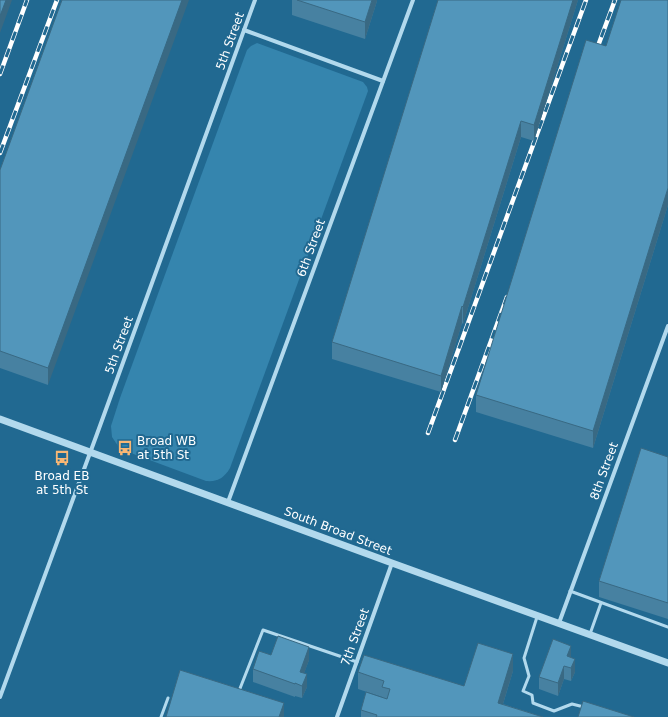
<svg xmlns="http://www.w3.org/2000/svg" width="668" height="717" font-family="'DejaVu Sans',sans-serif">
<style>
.green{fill:#3585ae}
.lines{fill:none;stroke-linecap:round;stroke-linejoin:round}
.service{stroke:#b2d9ed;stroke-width:3}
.minor{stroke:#b2d9ed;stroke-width:4}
.tertiary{stroke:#b2d9ed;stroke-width:7}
.rail-casing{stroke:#fff;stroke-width:4.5}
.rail{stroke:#216991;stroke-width:3;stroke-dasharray:9;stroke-linecap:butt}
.wall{fill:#4781a1}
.shaded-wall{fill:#396983}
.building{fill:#5296bb;stroke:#396983}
.labels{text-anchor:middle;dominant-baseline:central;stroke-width:4;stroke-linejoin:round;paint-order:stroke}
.street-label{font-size:12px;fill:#fff;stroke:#216991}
.poi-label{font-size:12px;fill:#fff;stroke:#216991;text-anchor:start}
</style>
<rect width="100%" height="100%" fill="#216991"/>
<!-- green -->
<path class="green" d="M 257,43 L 363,82 L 367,87 L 368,91 L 230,468 C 224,478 218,482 206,481 L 120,449 L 112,437 L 111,426 L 120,398 L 247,50 L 251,46 Z"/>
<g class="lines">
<!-- service -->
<g class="service">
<path d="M 570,591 L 668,627"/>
<path d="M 537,617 L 524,658 L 529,676 L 523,691 L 532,695 L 533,703 L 554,711 L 572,704 L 584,707"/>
<path d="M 590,634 L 601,603"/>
<path d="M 239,691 L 263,630 L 357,662"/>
<path d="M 161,717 L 168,698"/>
</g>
<!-- minor -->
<g class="minor">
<path d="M 244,30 L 383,81"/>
<path d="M 228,502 L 413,0"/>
<path d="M 559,623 L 668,326"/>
<path d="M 0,697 L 97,434 L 255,0"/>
<path d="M 337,717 L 392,563"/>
</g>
<!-- tertiary -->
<path class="tertiary" d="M 0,419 L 392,563 L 668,663"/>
<defs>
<g id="rail">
<path d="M 595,54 L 615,0"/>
<path d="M 0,74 L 27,0"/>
<path d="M 0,153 L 57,0"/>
<path d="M 428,433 L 586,0"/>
<path d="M 455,440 L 507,297"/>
</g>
</defs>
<!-- rail casing -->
<use href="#rail" class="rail-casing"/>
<!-- rail -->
<use href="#rail" class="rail"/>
</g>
<!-- wall -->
<g class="wall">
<path d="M 62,0 L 48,385 L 0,368 L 0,170 Z"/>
<path d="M 292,0 L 377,0 L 377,1 L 365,39 L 292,15 Z"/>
<path d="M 578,0 L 534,141 L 521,137 L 463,324 L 462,323 L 441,392 L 332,359 L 332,342 Z"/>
<path d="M 668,0 L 668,205 L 593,448 L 476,412 L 476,395 L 606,46 Z"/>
<path d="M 668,457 L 668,619 L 599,597 L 599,581 Z"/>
<path d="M 571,657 L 575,672 L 571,681 L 564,679 L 558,696 L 539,689 L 539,677 Z"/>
<path d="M 309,660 L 304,673 L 307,687 L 302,698 L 295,696 L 295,697 L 253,682 L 253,669 Z"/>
<path d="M 513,671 L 503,704 L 543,717 L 361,717 L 361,710 L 382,697 L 358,689 L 358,672 L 464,686 Z"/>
</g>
<!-- shaded-wall -->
<g class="shaded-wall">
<path d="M 6,0 L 12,0 L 0,33 L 0,16 Z"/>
<path d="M 182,0 L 189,0 L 48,385 L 48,368 Z"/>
<path d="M 372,0 L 377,0 L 377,1 L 365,39 L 365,22 Z"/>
<path d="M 573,0 L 578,0 L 534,141 L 534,125 Z"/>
<path d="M 521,121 L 521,137 L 463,324 L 463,307 Z"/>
<path d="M 668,188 L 668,205 L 593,448 L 593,431 Z"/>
<path d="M 462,306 L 462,323 L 441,392 L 441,376 Z"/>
<path d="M 571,646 L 571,659 L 567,656 Z"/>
<path d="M 309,647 L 309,660 L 300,685 L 300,672 Z"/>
<path d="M 513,654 L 513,671 L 499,717 L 498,703 Z"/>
<path d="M 575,659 L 575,672 L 571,681 L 571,668 Z"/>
<path d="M 564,666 L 564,679 L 558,696 L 558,683 Z"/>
<path d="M 307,674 L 307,687 L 302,698 L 302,686 Z"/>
<path d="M 284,703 L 284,717 L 279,717 Z"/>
</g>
<!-- building -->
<g class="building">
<path d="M 0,0 L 6,0 L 0,16 Z"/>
<path d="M 62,0 L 182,0 L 48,368 L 0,351 L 0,170 Z"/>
<path d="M 297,0 L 372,0 L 365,22 Z"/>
<path d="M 438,0 L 573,0 L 534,125 L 521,121 L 463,307 L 462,306 L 441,376 L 332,342 Z"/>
<path d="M 621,0 L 668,0 L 668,188 L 593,431 L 476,395 L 586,40 L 606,46 Z"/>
<path d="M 641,448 L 668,457 L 668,603 L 599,581 Z"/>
<path d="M 278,636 L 309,647 L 300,672 L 307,674 L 302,686 L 295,683 L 295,684 L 253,669 L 259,651 L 271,655 Z"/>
<path d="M 553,639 L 571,646 L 567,656 L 575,659 L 571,668 L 564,666 L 558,683 L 539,677 Z"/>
<path d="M 478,643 L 513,654 L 498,703 L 543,717 L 376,717 L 377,715 L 361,710 L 366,692 L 387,699 L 390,689 L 382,687 L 384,681 L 358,672 L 364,655 L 464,686 Z"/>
<path d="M 180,670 L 284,703 L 279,717 L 166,717 Z"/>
<path d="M 583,701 L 634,717 L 578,717 Z"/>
</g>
<!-- icons -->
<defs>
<symbol id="bus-bare" viewBox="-9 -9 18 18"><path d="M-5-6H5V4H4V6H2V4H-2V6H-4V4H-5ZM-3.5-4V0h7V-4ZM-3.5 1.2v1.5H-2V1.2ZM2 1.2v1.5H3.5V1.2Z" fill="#f9b774" stroke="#216991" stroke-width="2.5" paint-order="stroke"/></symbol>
</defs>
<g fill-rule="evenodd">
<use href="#bus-bare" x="114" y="437" width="22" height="22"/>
<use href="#bus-bare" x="51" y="447" width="22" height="22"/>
</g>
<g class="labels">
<!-- street labels -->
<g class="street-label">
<text transform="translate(230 41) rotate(-70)">5th Street</text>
<text transform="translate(311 248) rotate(-70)">6th Street</text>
<text transform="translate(119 345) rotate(-70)">5th Street</text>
<text transform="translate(604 471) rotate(-70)">8th Street</text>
<text transform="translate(338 531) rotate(21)">South Broad Street</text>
<text transform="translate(355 637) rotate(-70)">7th Street</text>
</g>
<!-- poi labels -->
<g class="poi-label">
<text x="137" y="441">Broad WB<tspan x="137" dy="14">at 5th St</tspan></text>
<text x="62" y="476" text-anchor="middle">Broad EB<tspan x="62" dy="14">at 5th St</tspan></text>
</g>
</g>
</svg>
